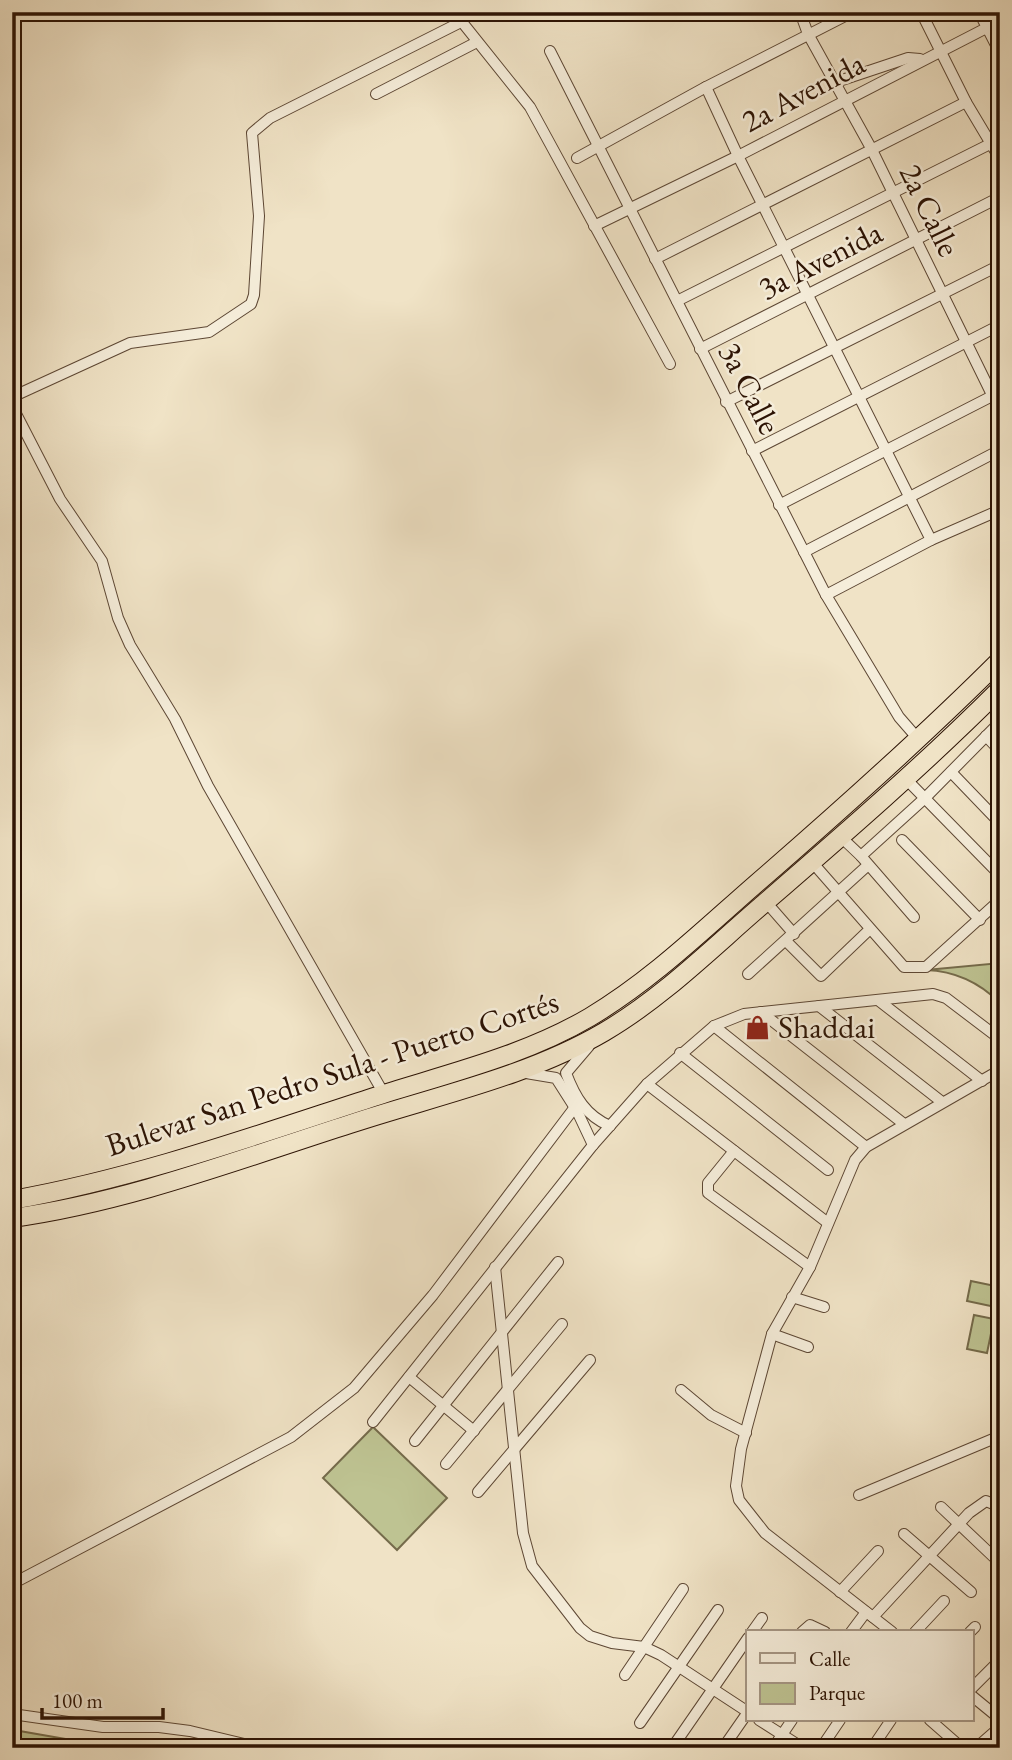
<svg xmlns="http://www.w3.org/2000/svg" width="1012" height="1760" font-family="'EB Garamond',serif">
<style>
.green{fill:#bec392;stroke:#756b4b;stroke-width:2}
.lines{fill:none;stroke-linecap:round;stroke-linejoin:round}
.street-casing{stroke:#5d4734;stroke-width:12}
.highway-casing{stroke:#2c1304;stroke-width:20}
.street{stroke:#f5edda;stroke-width:10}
.highway{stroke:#f0e3c6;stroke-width:18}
.labels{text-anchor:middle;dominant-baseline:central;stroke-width:5;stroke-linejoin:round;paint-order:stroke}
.street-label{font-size:32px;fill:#2c1304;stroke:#f5edda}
.poi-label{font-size:32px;fill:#2c1304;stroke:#f5edda;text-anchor:start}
</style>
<rect width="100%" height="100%" fill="#f0e3c6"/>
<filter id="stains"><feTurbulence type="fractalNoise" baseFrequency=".00286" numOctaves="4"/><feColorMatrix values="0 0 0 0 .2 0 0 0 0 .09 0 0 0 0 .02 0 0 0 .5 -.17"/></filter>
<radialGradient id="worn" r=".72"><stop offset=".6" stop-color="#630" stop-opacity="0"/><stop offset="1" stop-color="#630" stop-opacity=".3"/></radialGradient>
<!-- green -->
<g class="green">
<path d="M 1000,963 L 1000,1003 C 980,983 954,971 926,970 Z"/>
<path d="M 971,1281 L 1000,1287 L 1000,1308 L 967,1301 Z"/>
<path d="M 974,1315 L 994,1319 L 987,1353 L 967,1349 Z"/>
<path d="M 373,1427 L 447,1498 L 397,1550 L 323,1478 Z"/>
<path d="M 12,1729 L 14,1730 L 117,1748 L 12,1748 Z"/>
</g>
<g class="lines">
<defs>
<g id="street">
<path d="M 454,12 L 530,107 L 670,364"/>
<path d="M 800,12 L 808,34 L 871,148 L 1000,411"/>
<path d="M 921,12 L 966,102 L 1000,159"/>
<path d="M 979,12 L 1000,53"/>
<path d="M 550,51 L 826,595 L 899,717 L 919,740"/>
<path d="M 833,83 L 908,58 L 920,59"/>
<path d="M 706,87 L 738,156 L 931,540"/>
<path d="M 376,94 L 477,42"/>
<path d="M 577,158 L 706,87 L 853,12"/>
<path d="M 594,226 L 738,156 L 1000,21"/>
<path d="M 655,259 L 966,102"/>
<path d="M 677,301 L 992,143"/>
<path d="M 700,349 L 1000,197"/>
<path d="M 12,397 L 130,343 L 209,332 L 251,304 L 254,295 L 259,216 L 252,133 L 270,118 L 461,22"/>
<path d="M 726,402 L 1000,265"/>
<path d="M 12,406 L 60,499 L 102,561 L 118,618 L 130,645 L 175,719 L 208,786 L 384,1094"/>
<path d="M 752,451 L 1000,325"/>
<path d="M 779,505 L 1000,392"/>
<path d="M 804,552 L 1000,450"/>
<path d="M 826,595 L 931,540 L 1000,510"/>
<path d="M 986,736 L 1000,751"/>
<path d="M 951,772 L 1000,823"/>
<path d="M 906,779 L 1000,875"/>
<path d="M 841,837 L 861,856 L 914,917"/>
<path d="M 902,840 L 980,920"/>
<path d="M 861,856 L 925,798 L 1000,722"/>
<path d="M 812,862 L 904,967 L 926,967 L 1000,900"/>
<path d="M 766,902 L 794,934"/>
<path d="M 786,941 L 821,976 L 869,930"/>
<path d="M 748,974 L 867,866"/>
<path d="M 878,1000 L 982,1081"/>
<path d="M 819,1006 L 942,1102"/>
<path d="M 761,1012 L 904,1124"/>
<path d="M 714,1026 L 866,1147"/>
<path d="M 589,1046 L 566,1073 C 575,1097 586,1116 610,1126"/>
<path d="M 680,1053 L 828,1170"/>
<path d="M 526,1073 L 556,1078 L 577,1111 L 593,1145"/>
<path d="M 647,1084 L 828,1223"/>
<path d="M 734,1151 L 708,1183 L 708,1193 L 810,1267"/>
<path d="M 495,1267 L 523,1533 L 532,1566 L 580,1628 L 590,1636 L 612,1643 L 644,1647 L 661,1655 L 748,1712"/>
<path d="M 792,1297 L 824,1307"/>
<path d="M 772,1334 L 808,1347"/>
<path d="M 409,1377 L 474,1431"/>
<path d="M 681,1390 L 711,1415 L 746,1433"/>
<path d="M 373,1422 L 593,1145 L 647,1084 L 714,1026 L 744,1014 L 933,994 L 946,998 L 1000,1039"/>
<path d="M 415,1441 L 558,1262"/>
<path d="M 446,1464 L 562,1324"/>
<path d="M 478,1492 L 590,1360"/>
<path d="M 859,1495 L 1000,1436"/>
<path d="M 941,1507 L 1000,1563"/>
<path d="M 904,1534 L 971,1592"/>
<path d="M 12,1584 L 291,1437 L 354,1388 L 433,1295 L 575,1107"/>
<path d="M 840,1592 L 878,1551"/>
<path d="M 873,1617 L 969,1513 L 986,1501 L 1000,1507"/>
<path d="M 752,1632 L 762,1618"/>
<path d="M 802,1632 L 810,1625 L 825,1632"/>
<path d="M 851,1632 L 866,1612"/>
<path d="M 892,1632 L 765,1533 L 739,1500 L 736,1486 L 741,1449 L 772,1334 L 810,1267 L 855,1160 L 866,1147 L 1000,1070"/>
<path d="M 915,1632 L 944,1601"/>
<path d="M 970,1632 L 975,1627"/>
<path d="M 625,1675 L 683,1589"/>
<path d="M 972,1688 L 1000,1660"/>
<path d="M 972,1696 L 1000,1719"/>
<path d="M 12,1714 L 103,1727 L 159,1727 L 190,1731 L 261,1748"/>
<path d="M 759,1720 L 803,1748"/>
<path d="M 930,1720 L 962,1748"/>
<path d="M 640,1723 L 718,1610"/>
<path d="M 672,1748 L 748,1638"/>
<path d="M 723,1748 L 748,1712"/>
<path d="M 773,1748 L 792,1720"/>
<path d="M 821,1748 L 840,1720"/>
<path d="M 872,1748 L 891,1720"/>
<path d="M 976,1748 L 1000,1727"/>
</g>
<g id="highway">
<path d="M 12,1200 C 136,1178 254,1136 374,1097 C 446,1074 524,1056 590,1017 C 652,980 703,930 757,883 C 840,811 922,738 1000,660"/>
<path d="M 12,1218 C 128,1202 240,1159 350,1124 C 435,1096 527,1077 604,1032 C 662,998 711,949 761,906 C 843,835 924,765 1000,689"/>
</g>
</defs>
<!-- street casing -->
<use href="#street" class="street-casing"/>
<!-- highway casing -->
<use href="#highway" class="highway-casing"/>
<!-- street -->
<use href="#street" class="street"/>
<!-- highway -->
<use href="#highway" class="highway"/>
</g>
<!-- icons -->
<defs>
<symbol id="shop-bare" viewBox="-9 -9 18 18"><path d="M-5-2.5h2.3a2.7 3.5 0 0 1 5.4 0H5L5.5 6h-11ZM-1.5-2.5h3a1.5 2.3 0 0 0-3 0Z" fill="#8f2418" stroke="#f5edda" stroke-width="2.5" paint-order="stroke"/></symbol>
</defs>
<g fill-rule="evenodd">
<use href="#shop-bare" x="740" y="1010" width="35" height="35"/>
</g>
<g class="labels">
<!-- street labels -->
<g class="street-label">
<text transform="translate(803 92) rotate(-28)">2a Avenida</text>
<text transform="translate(930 210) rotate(64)">2a Calle</text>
<text transform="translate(820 260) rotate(-27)">3a Avenida</text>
<text transform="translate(750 388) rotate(63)">3a Calle</text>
<text transform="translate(332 1073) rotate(-18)">Bulevar San Pedro Sula - Puerto Cortés</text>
</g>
<!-- poi labels -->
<g class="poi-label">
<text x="778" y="1027">Shaddai</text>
</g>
</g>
<!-- margin -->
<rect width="1012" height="1760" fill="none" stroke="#f0e3c6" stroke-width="42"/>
<rect x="14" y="14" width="984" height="1732" fill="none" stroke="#2c1304" stroke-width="3.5"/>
<rect x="21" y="21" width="970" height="1718" fill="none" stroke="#2c1304" stroke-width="2"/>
<!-- legend -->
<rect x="746" y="1630" width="228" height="91" fill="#f5edda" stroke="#a59684" stroke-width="2"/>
<rect x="760" y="1653" width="35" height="10" fill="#f5edda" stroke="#a59684" stroke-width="2"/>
<text x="809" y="1666" font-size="21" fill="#2c1304">Calle</text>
<rect x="760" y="1683" width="35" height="21" fill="#bec392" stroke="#a59684" stroke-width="2"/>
<text x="809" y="1700" font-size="21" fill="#2c1304">Parque</text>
<!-- scale -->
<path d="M42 1708v10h121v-10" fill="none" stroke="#2c1304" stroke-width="3.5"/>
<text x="52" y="1708" font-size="21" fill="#2c1304" stroke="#f5edda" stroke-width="5" paint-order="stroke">100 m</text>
<rect width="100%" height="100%" filter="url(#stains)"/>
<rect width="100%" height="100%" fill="url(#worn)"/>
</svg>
